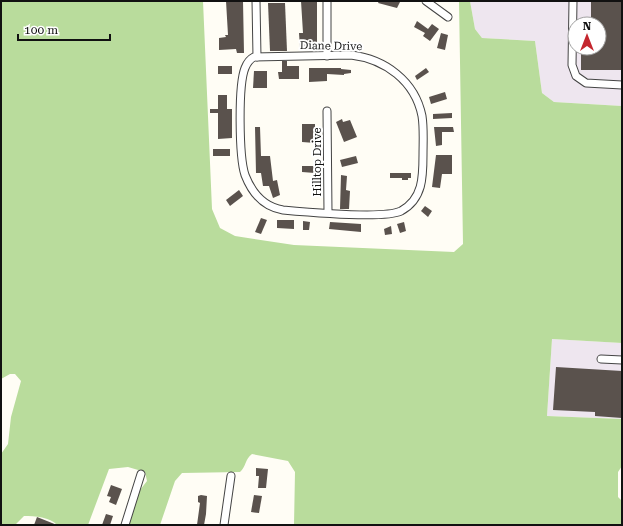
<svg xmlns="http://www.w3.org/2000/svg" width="623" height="526" font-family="'Roboto Serif',serif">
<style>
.industrial{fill:#eee6ef;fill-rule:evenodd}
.forest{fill:#b9dc9c}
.building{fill:#5a524d}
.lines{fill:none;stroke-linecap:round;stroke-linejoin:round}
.minor-casing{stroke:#444;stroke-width:9}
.minor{stroke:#fff;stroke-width:7}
.labels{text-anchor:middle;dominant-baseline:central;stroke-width:4;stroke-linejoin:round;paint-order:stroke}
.street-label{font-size:11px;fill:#111;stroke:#fff}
</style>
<rect width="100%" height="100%" fill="#fffdf5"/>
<!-- industrial -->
<g class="industrial">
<path d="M 470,1 L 622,1 L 622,106 L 554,102 L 542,93 L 535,41 L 482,38 L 475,29 ZM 575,24 L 599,24 L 599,48 L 575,48 Z"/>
<path d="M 552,339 L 622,343 L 622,419 L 547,416 Z"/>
</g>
<!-- forest -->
<path class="forest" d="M 1,1 L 203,1 L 212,209 L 220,228 L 235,236 L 294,245 L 454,252 L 463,244 L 459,1 L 470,1 L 475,29 L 482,38 L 535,41 L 542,93 L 554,102 L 622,106 L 622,343 L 552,339 L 547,416 L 622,419 L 622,466 L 618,472 L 618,497 L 622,501 L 622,525 L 294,525 L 295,472 L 288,461 L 252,454 C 245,459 246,467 240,472 L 182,473 L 175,481 L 160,525 L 128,525 L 140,490 L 147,481 L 145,472 L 128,467 L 109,469 L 88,525 L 57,525 C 50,517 35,516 24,516 L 15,525 L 1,525 L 1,454 L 8,444 L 11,417 L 21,381 L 15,374 L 10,374 L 1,379 Z"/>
<!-- building -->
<g class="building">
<path d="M 226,1 L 243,1 L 244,53 L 237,53 L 236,49 L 219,50 L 219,38 L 226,37 L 225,35 L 228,35 Z"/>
<path d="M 301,1 L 317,1 L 317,47 L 300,48 L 299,33 L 303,33 Z"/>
<path d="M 379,1 L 396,1 L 400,2 L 397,8 L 378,3 Z"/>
<path d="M 591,1 L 622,1 L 622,70 L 581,70 L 581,49 L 599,48 L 599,24 L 591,24 Z"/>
<path d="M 268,3 L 285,3 L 287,51 L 270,51 Z"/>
<path d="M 417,21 L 428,29 L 432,24 L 439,29 L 430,41 L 423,36 L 425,33 L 414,27 Z"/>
<path d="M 441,33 L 448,35 L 445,50 L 437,48 Z"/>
<path d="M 282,61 L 287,61 L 287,66 L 299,66 L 299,79 L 279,79 L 278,72 L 282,72 Z"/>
<rect x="218" y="66" width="14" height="8"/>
<path d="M 309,68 L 341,68 L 341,69 L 351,70 L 351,73 L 344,74 L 344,75 L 327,74 L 327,81 L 309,82 Z"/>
<path d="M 426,68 L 429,72 L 417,80 L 415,76 Z"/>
<path d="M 254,71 L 267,71 L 267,88 L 253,88 Z"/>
<path d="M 445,92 L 447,99 L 431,104 L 429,97 Z"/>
<path d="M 218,95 L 227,95 L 227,109 L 232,109 L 232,138 L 218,139 L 218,113 L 210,113 L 210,109 L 218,109 Z"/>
<path d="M 452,113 L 452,118 L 433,119 L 433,114 Z"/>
<path d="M 342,119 L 343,122 L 350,120 L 357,137 L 344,142 L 336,122 Z"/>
<path d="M 302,124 L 315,124 L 315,143 L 302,142 Z"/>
<path d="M 255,127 L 260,127 L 261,156 L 270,156 L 273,181 L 277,180 L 280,195 L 273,198 L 269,186 L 263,186 L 261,173 L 256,173 Z"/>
<path d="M 434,127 L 453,127 L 454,132 L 442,132 L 442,145 L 436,146 Z"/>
<rect x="213" y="149" width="17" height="7"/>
<path d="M 436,155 L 452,155 L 452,174 L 442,174 L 440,188 L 432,187 Z"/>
<path d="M 356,156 L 358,163 L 342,167 L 340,160 Z"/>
<path d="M 302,166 L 315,166 L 315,173 L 302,172 Z"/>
<path d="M 390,173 L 411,173 L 411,178 L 408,178 L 408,180 L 402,180 L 402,178 L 390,178 Z"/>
<path d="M 341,175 L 347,176 L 346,190 L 350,191 L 349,209 L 340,209 Z"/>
<path d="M 239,190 L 243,196 L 230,206 L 226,200 Z"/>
<path d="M 425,206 L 432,211 L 428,217 L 421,211 Z"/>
<path d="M 261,218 L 267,220 L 261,234 L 255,232 Z"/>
<path d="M 277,220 L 294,220 L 294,229 L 277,228 Z"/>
<path d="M 303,221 L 310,222 L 309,230 L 303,230 Z"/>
<path d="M 330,222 L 361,224 L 361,232 L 329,229 Z"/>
<path d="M 404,222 L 406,231 L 400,233 L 397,224 Z"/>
<path d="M 391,226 L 392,234 L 385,235 L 384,229 Z"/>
<path d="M 556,367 L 622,371 L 622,418 L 595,416 L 595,412 L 553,410 Z"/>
<path d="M 256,468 L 268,469 L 266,488 L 258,488 L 259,476 L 256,476 Z"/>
<path d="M 111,485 L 122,489 L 116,505 L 109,502 L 111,497 L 107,496 Z"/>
<path d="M 201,495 L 207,496 L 206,514 L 204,525 L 197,525 L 200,503 L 198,502 L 198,496 Z"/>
<path d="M 254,495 L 262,496 L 259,513 L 251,512 Z"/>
<path d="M 106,514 L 113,516 L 110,525 L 102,525 Z"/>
<path d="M 37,517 L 57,525 L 34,525 Z"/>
</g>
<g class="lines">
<defs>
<g id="minor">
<path d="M 256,1 L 257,57"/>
<path d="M 426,1 L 448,17"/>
<path d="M 573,1 L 572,65 L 576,76 L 586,83 L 622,85"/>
<path d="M 351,55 C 385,59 415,81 422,116 C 424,129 423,142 423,155 C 423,177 423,199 401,211 C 385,219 305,212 283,210 C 264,207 252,193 245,175 C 239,157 238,85 245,68 C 247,63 250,59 254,57 Z"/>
<path d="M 327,56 L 327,1"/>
<path d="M 327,111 L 328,212"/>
<path d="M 601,359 L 622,360"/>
<path d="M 125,525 L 141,474"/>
<path d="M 224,525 L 231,476"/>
</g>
</defs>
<!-- minor casing -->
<use href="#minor" class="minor-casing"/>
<!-- minor -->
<use href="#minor" class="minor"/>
</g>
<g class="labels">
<!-- street labels -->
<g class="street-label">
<text transform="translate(331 46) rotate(1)">Diane Drive</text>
<text transform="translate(317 162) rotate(-90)">Hilltop Drive</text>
</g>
</g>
<!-- border -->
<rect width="623" height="526" fill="none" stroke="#111111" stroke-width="4"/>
<!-- north arrow -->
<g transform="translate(587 36)"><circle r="19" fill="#ffffff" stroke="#a0a0a0"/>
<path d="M0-3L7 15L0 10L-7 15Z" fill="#c4262e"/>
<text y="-6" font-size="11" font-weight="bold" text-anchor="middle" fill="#111111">N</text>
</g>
<!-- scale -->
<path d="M18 34v6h92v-6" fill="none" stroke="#111111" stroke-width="2"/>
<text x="24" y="34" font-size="12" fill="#111111" stroke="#ffffff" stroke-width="3" paint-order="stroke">100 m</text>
</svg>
